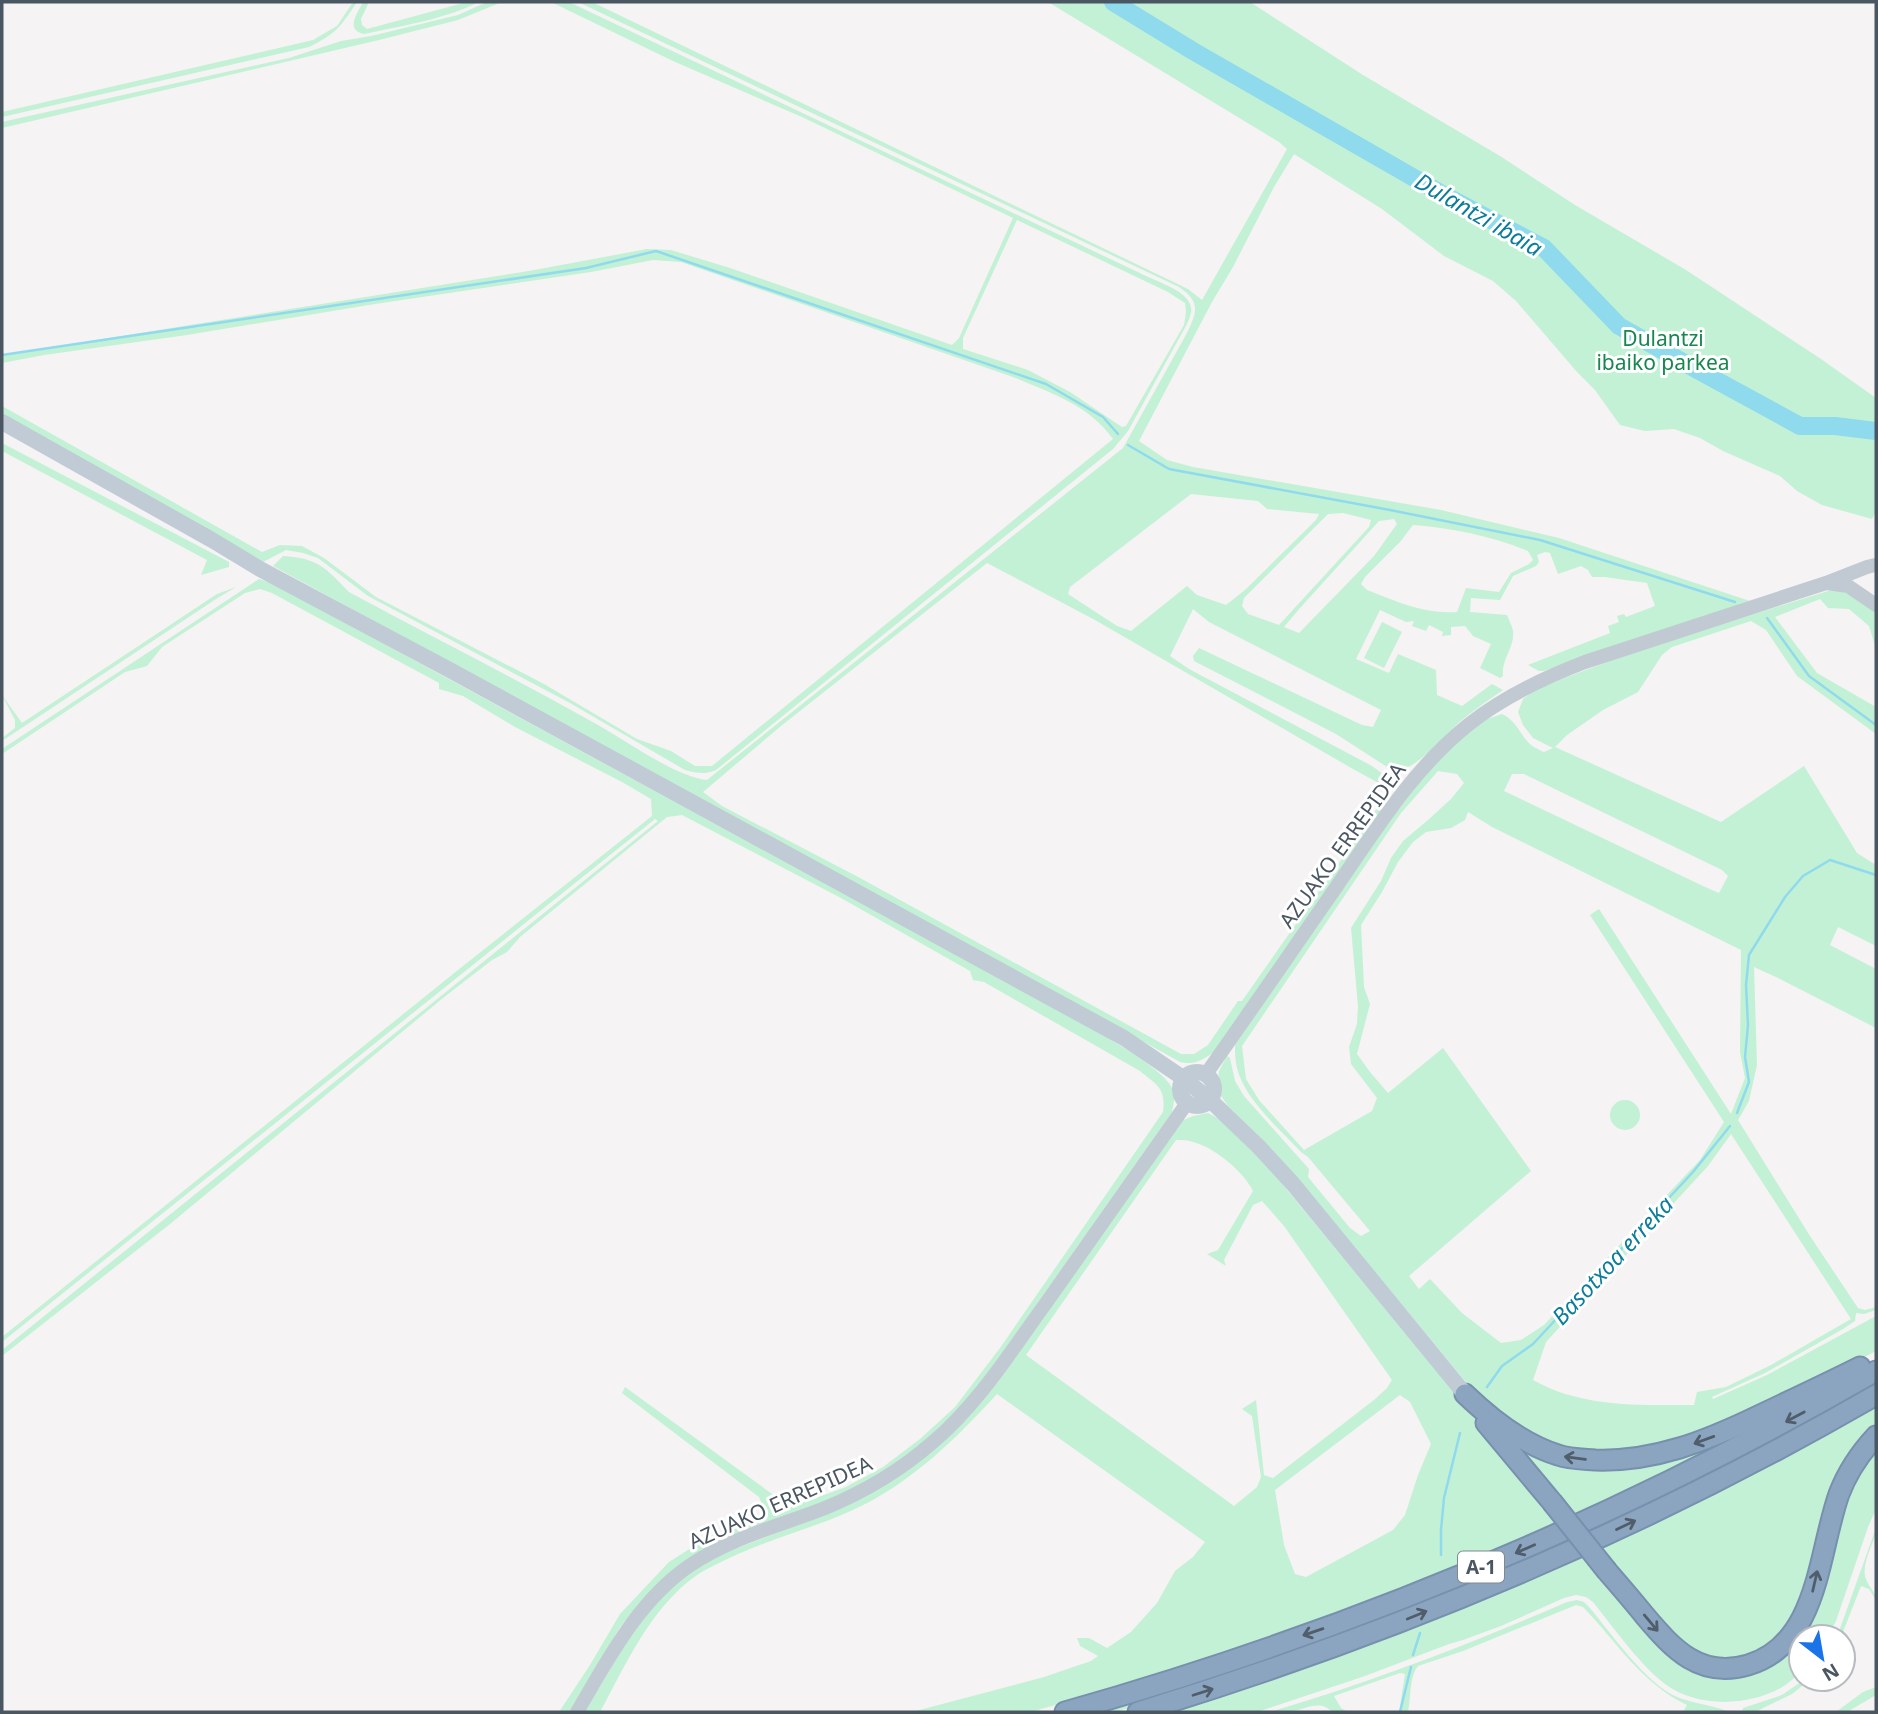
<svg xmlns="http://www.w3.org/2000/svg" width="1878" height="1714" font-family="'Noto Sans',sans-serif">
<style>
.green{fill:#c3f1d5;fill-rule:evenodd}
.lines{fill:none;stroke-linecap:round;stroke-linejoin:round}
.stream{stroke:#90daee;stroke-width:2.5}
.river{stroke:#90daee;stroke-width:18}
.motorway-casing{stroke:#7690ad;stroke-width:23}
.tertiary{stroke:#c1cad2;stroke-width:14}
.secondary{stroke:#c1cbd6;stroke-width:16}
.motorway{stroke:#8ba5c1;stroke-width:19}
.motorway-bridge-casing{stroke:#7690ad;stroke-width:23;stroke-linecap:butt}
.motorway-bridge{stroke:#8ba5c1;stroke-width:19}
.oneway{stroke:#505e6b}
.labels{text-anchor:middle;dominant-baseline:central;stroke-width:6;stroke-linejoin:round;paint-order:stroke}
.shield{fill:#fff;stroke:#808990;stroke-width:2}
.shield-label{font-size:19px;font-weight:bold;fill:#4a5661}
.park-label{font-size:21px;fill:#17864f;stroke:#fff}
.street-label{font-size:21px;fill:#4a5661;stroke:#fff}
.water-label{font-size:23px;font-style:italic;fill:#0c7c9b;stroke:#fff}
</style>
<rect width="100%" height="100%" fill="#f5f3f3"/>
<!-- green -->
<g class="green">
<path d="M 353,2 L 357,2 L 355,5 C 339,29 335,34 309,47 L 2,117 L 2,112 L 313,40 L 337,26 Z"/>
<path d="M 363,2 L 369,2 L 361,19 L 362,25 L 367,29 L 467,2 L 478,2 C 450,18 397,27 364,34 C 345,30 357,14 363,2 Z"/>
<path d="M 487,2 L 502,2 L 458,20 L 379,40 L 2,128 L 2,122 L 289,58 L 341,41 L 371,36 L 458,15 Z"/>
<path d="M 551,2 L 569,2 L 1146,276 C 1160,283 1195,293 1191,313 C 1190,317 1188,321 1187,324 L 1128,431 L 1113,449 L 716,770 C 704,775 697,773 685,770 L 570,703 L 368,596 L 318,558 L 303,553 L 286,550 L 263,562 L 2,416 L 2,406 L 262,552 L 280,545 L 302,546 L 324,558 L 376,597 L 544,684 L 637,739 L 671,751 L 695,766 L 712,766 L 1113,439 C 1089,405 1051,393 1013,377 L 681,262 L 653,260 L 591,272 L 375,304 L 187,335 L 44,355 L 2,363 L 2,355 L 529,271 L 647,249 L 671,250 L 730,268 L 952,345 L 959,338 L 1013,218 L 802,117 L 673,61 ZM 1017,220 L 1168,292 L 1185,303 L 1186,312 L 1184,325 L 1126,426 L 1122,427 L 1070,392 L 1028,370 L 963,349 L 963,338 Z"/>
<path d="M 578,2 L 592,2 L 1188,289 L 1202,300 L 1287,149 L 1279,142 L 1048,2 L 1250,2 L 1363,75 L 1500,156 L 1575,205 L 1686,270 L 1821,359 L 1876,398 L 1876,511 L 1872,519 L 1822,505 L 1797,491 L 1780,476 L 1723,451 L 1700,438 L 1674,429 L 1645,431 L 1620,425 L 1595,390 L 1577,372 L 1516,301 L 1493,281 L 1444,256 L 1382,209 L 1294,154 L 1274,187 L 1233,267 L 1212,302 L 1139,441 L 1167,460 L 1193,467 L 1441,510 L 1559,538 L 1750,601 L 1594,653 L 1544,671 L 1539,671 L 1528,665 L 1610,633 L 1608,626 L 1619,622 L 1617,616 L 1624,614 L 1626,617 L 1655,606 L 1647,583 L 1605,577 L 1592,577 L 1588,570 L 1581,566 L 1558,574 L 1550,553 L 1545,552 L 1537,555 L 1539,562 L 1536,566 L 1513,576 L 1500,600 L 1471,598 L 1470,612 L 1507,615 C 1509,620 1512,626 1513,631 C 1515,647 1501,659 1503,676 L 1500,678 L 1480,668 L 1491,644 L 1473,636 L 1465,626 L 1451,627 L 1451,635 L 1442,636 L 1443,632 L 1429,625 L 1426,631 L 1412,626 L 1414,621 L 1406,622 L 1380,610 L 1356,659 L 1389,673 L 1398,654 L 1436,670 L 1437,695 L 1462,706 L 1492,684 L 1503,690 C 1489,700 1475,709 1463,719 C 1441,737 1422,766 1395,772 L 1336,734 L 1194,661 L 1193,656 L 1199,648 L 1362,725 L 1373,727 L 1381,710 L 1209,622 L 1193,609 L 1170,656 L 1189,669 L 1372,766 L 1391,780 L 1392,786 L 1389,801 L 1214,1052 C 1201,1061 1195,1065 1180,1062 L 995,959 L 273,566 L 283,556 C 318,558 326,568 349,592 C 429,635 510,676 589,720 C 622,737 672,776 707,780 L 1123,448 L 1187,333 C 1197,312 1201,302 1179,287 ZM 1191,494 L 1258,501 L 1267,509 L 1319,514 L 1316,520 L 1245,590 L 1226,605 L 1197,595 L 1187,586 L 1131,631 L 1117,626 L 1068,594 L 1070,587 ZM 1343,513 L 1371,520 L 1369,527 L 1279,625 L 1248,614 L 1242,606 L 1244,598 L 1328,514 ZM 1394,519 L 1397,524 L 1374,556 L 1299,633 L 1284,627 L 1300,608 L 1379,521 ZM 1413,525 C 1453,528 1491,536 1528,551 L 1533,560 L 1529,564 L 1511,573 L 1499,592 L 1466,588 L 1457,612 C 1422,614 1399,602 1367,590 L 1361,584 L 1365,577 L 1400,542 ZM 987,563 L 1095,620 L 1353,769 L 1386,787 L 1383,800 L 1242,1001 L 1238,1001 L 1208,1045 L 1194,1054 L 1181,1054 L 860,878 L 722,806 L 703,792 L 781,726 Z"/>
<path d="M 2,443 L 229,562 L 229,567 L 201,575 L 207,560 L 2,451 Z"/>
<path d="M 259,579 L 272,583 L 1098,1032 C 1116,1043 1167,1072 1173,1090 C 1176,1097 1173,1105 1172,1112 L 1010,1342 L 974,1391 L 952,1415 L 920,1445 L 889,1467 L 863,1483 L 824,1502 L 774,1520 L 642,1600 L 620,1627 L 569,1712 L 559,1712 L 590,1665 L 620,1614 L 669,1562 L 708,1537 L 767,1515 L 759,1497 L 622,1393 L 625,1387 L 790,1507 L 846,1487 L 883,1467 L 920,1439 L 955,1407 L 1000,1348 L 1163,1112 C 1166,1088 1157,1085 1140,1071 L 984,982 L 973,980 L 970,971 L 841,898 L 682,815 L 667,817 L 520,937 L 507,952 L 492,960 L 443,998 L 170,1224 L 2,1356 L 2,1350 L 658,821 L 655,819 L 2,1342 L 2,1337 L 453,974 L 652,816 L 651,799 L 622,782 L 515,727 L 463,696 L 439,689 L 439,683 L 272,593 L 260,589 L 245,593 L 162,647 L 147,666 L 125,672 L 2,754 L 2,749 Z"/>
<path d="M 236,587 L 216,599 L 2,741 L 2,738 L 15,728 L 15,720 L 2,695 L 22,723 L 217,594 Z"/>
<path d="M 1838,588 L 1876,611 L 1876,649 L 1869,626 L 1849,609 L 1828,608 L 1820,599 L 1775,617 L 1817,673 L 1876,707 L 1876,734 L 1797,676 L 1766,630 L 1751,621 L 1672,647 L 1662,655 L 1638,692 L 1603,710 L 1567,735 L 1555,747 L 1721,822 L 1804,766 L 1857,853 L 1876,865 L 1876,946 L 1838,927 L 1830,945 L 1876,969 L 1876,1028 L 1778,978 L 1754,967 L 1757,1065 L 1749,1101 L 1738,1120 L 1810,1236 L 1858,1308 L 1865,1310 L 1876,1307 L 1876,1310 L 1864,1314 L 1856,1313 L 1855,1321 L 1843,1329 L 1765,1373 L 1712,1397 L 1713,1399 L 1767,1375 L 1876,1316 L 1876,1351 L 1830,1375 L 1689,1439 L 1619,1454 L 1560,1448 L 1533,1437 L 1484,1404 L 1303,1185 L 1269,1146 L 1228,1106 L 1221,1096 L 1218,1085 L 1219,1071 L 1227,1056 L 1230,1058 L 1235,1081 L 1244,1096 L 1309,1169 L 1308,1177 L 1350,1228 L 1361,1236 L 1370,1231 L 1308,1157 L 1301,1152 C 1279,1128 1245,1100 1237,1068 C 1235,1060 1235,1052 1235,1045 L 1388,823 L 1434,764 L 1462,738 L 1487,719 L 1502,714 C 1515,720 1519,732 1528,742 C 1532,747 1538,749 1544,752 L 1553,748 L 1533,738 L 1523,725 L 1518,712 L 1523,699 L 1533,691 L 1564,678 L 1654,645 ZM 1438,771 L 1457,774 L 1464,783 L 1451,799 L 1428,820 L 1403,841 L 1391,858 L 1381,881 L 1351,928 L 1358,1006 L 1357,1024 L 1349,1047 L 1351,1064 L 1377,1098 L 1372,1111 L 1304,1150 L 1259,1100 L 1246,1079 L 1242,1046 L 1401,813 ZM 1512,774 L 1524,774 L 1722,870 L 1728,876 L 1719,893 L 1703,886 L 1504,791 ZM 1468,812 L 1492,827 L 1741,950 L 1740,1052 L 1745,1078 L 1731,1114 L 1599,909 L 1590,915 L 1724,1122 L 1700,1160 L 1544,1325 L 1521,1340 L 1501,1343 L 1462,1313 L 1430,1279 L 1419,1289 L 1409,1276 L 1531,1171 L 1443,1048 L 1388,1093 L 1370,1072 L 1357,1054 L 1370,1004 L 1364,987 L 1361,925 L 1382,892 L 1398,862 L 1413,842 L 1426,832 L 1451,828 L 1465,820 ZM 1731,1134 L 1851,1319 L 1771,1365 L 1726,1387 L 1697,1392 L 1694,1405 C 1639,1405 1583,1408 1533,1380 L 1546,1342 L 1708,1166 Z"/>
<path d="M 1382,622 L 1402,632 L 1384,668 L 1364,658 Z"/>
<circle cx="1625" cy="1115" r="15"/>
<path d="M 1208,1113 L 1225,1122 L 1278,1179 L 1450,1387 L 1541,1502 L 1545,1509 L 1558,1500 L 1500,1431 L 1588,1464 L 1783,1413 L 1618,1496 L 1514,1544 L 1370,1603 L 1140,1682 L 1030,1712 L 912,1712 L 1044,1677 L 1091,1661 L 1098,1656 L 1080,1646 L 1077,1638 L 1089,1638 L 1107,1648 L 1131,1632 L 1157,1603 L 1175,1571 L 1193,1557 L 1205,1542 L 997,1394 C 952,1443 903,1491 839,1516 C 800,1532 758,1543 721,1562 C 713,1566 704,1570 697,1575 C 651,1607 626,1664 600,1712 L 585,1712 L 627,1641 L 651,1606 L 674,1586 L 700,1565 L 732,1550 L 846,1506 L 919,1462 L 1181,1121 L 1193,1116 ZM 1176,1140 C 1182,1140 1188,1140 1193,1142 C 1214,1147 1244,1172 1253,1191 L 1218,1250 L 1207,1254 L 1226,1266 L 1224,1260 L 1253,1205 L 1262,1201 L 1284,1226 L 1392,1380 L 1387,1388 L 1374,1400 L 1273,1478 L 1264,1475 L 1256,1400 L 1242,1409 L 1252,1416 L 1261,1477 L 1257,1487 L 1234,1506 L 1026,1355 ZM 1400,1395 L 1410,1402 L 1431,1444 L 1418,1475 L 1405,1515 L 1393,1530 L 1306,1577 L 1295,1574 L 1284,1545 L 1275,1490 Z"/>
<path d="M 1876,1379 L 1876,1388 L 1630,1516 L 1418,1608 L 1168,1697 L 1115,1712 L 1088,1712 L 1318,1637 Z"/>
<path d="M 1876,1405 L 1876,1429 C 1859,1449 1843,1470 1834,1496 C 1815,1550 1816,1644 1748,1661 C 1734,1665 1719,1667 1706,1662 C 1667,1650 1635,1596 1611,1565 L 1596,1569 C 1620,1597 1663,1657 1696,1670 C 1713,1677 1731,1677 1748,1672 C 1827,1649 1821,1563 1844,1500 C 1852,1480 1862,1461 1876,1445 L 1876,1509 L 1868,1527 L 1836,1621 L 1828,1637 L 1801,1637 L 1801,1672 C 1795,1677 1790,1682 1784,1686 C 1750,1707 1697,1708 1665,1684 C 1639,1664 1614,1628 1593,1602 L 1586,1597 L 1576,1595 L 1564,1598 L 1501,1626 L 1463,1640 L 1449,1644 L 1365,1676 L 1257,1712 L 1172,1712 C 1245,1687 1320,1663 1392,1635 C 1559,1571 1722,1495 1876,1405 Z"/>
<path d="M 1876,1528 L 1876,1533 C 1872,1546 1861,1566 1866,1579 C 1869,1588 1875,1591 1876,1600 L 1869,1589 L 1861,1586 L 1841,1637 L 1837,1637 Z"/>
<path d="M 1577,1600 L 1584,1602 L 1589,1607 C 1612,1634 1645,1683 1677,1697 C 1694,1704 1713,1705 1730,1712 L 1683,1712 L 1687,1705 C 1642,1684 1616,1641 1583,1607 L 1576,1605 L 1463,1651 L 1418,1666 C 1409,1677 1411,1698 1408,1712 L 1399,1712 L 1405,1674 L 1400,1673 L 1334,1696 L 1341,1708 L 1348,1712 L 1332,1712 C 1321,1700 1308,1708 1294,1711 C 1286,1713 1278,1712 1270,1712 C 1371,1682 1470,1644 1567,1602 Z"/>
<path d="M 1805,1679 L 1811,1679 L 1792,1694 L 1755,1712 L 1742,1712 L 1743,1708 L 1782,1695 Z"/>
<path d="M 1876,1687 L 1876,1695 L 1847,1712 L 1836,1712 L 1863,1692 Z"/>
</g>
<g class="lines">
<!-- stream -->
<g class="stream">
<path d="M 2,355 L 586,268 L 656,251 L 1046,384 L 1103,417 L 1118,434"/>
<path d="M 1128,445 L 1169,469 L 1390,510 L 1540,540 L 1735,602"/>
<path d="M 1767,618 L 1809,676 L 1876,725"/>
<path d="M 1737,1113 L 1749,1082 L 1745,1057 L 1748,1025 L 1746,985 L 1749,955 L 1785,897 L 1803,876 L 1830,860 L 1876,875"/>
<path d="M 1487,1387 L 1502,1366 L 1533,1344 L 1693,1172 L 1730,1126"/>
<path d="M 1441,1555 L 1441,1530 L 1444,1498 L 1460,1433"/>
<path d="M 1413,1655 L 1420,1633"/>
<path d="M 1400,1712 L 1411,1667"/>
</g>
<!-- river -->
<path class="river" d="M 1113,2 L 1193,51 L 1442,194 L 1544,248 L 1619,326 L 1690,366 L 1800,426 L 1835,426 L 1876,431"/>
<defs>
<g id="motorway">
<path d="M 1465,1394 C 1491,1419 1522,1444 1558,1455 C 1569,1459 1583,1459 1595,1460 C 1654,1462 1706,1441 1758,1416 C 1792,1400 1826,1384 1860,1367"/>
<path d="M 1486,1423 L 1552,1502"/>
<path d="M 1607,1571 C 1620,1586 1633,1601 1645,1616 C 1673,1649 1700,1679 1748,1665 C 1819,1644 1818,1553 1839,1494 C 1847,1473 1861,1452 1876,1436"/>
<path d="M 1065,1712 C 1348,1632 1621,1518 1876,1371"/>
<path d="M 1138,1712 C 1395,1634 1644,1529 1876,1395"/>
</g>
</defs>
<!-- motorway casing -->
<use href="#motorway" class="motorway-casing"/>
<!-- tertiary -->
<g class="tertiary">
<path d="M 1827,583 L 1848,586 L 1876,605"/>
<path d="M 1206,1074 C 1250,1012 1293,949 1337,886 C 1376,829 1413,769 1468,725 C 1503,697 1543,678 1585,662 L 1826,583 L 1867,567 L 1875,565"/>
<path d="M 577,1712 C 608,1660 637,1602 689,1566 C 730,1538 779,1526 825,1508 C 864,1492 901,1470 933,1442 C 979,1403 1011,1351 1046,1303 C 1093,1236 1140,1170 1187,1103"/>
</g>
<!-- secondary -->
<g class="secondary">
<path d="M 2,422 L 212,540 L 260,569 L 446,668 L 1124,1038 L 1183,1078 L 1210,1100 L 1259,1147 L 1293,1184 L 1465,1394"/>
<circle cx="1197" cy="1089" r="17"/>
</g>
<!-- motorway -->
<use href="#motorway" class="motorway"/>
<defs>
<path id="motorway-bridge" d="M 1552,1502 L 1607,1571"/>
</defs>
<!-- motorway-bridge casing -->
<use href="#motorway-bridge" class="motorway-bridge-casing"/>
<!-- motorway-bridge -->
<use href="#motorway-bridge" class="motorway-bridge"/>
</g>
<!-- one-way arrows -->
<defs><path id="oneway-shaft" d="M-6 0H5M1.5-3L5.5 0L1.5 3" fill="none" stroke-width="1.6" stroke-linecap="round" stroke-linejoin="round" transform="scale(1.75)"/></defs>
<g class="oneway">
<use href="#oneway-shaft" transform="translate(1795 1417) rotate(152)"/>
<use href="#oneway-shaft" transform="translate(1704 1440) rotate(160)"/>
<use href="#oneway-shaft" transform="translate(1575 1458) rotate(-173)"/>
<use href="#oneway-shaft" transform="translate(1626 1525) rotate(-26)"/>
<use href="#oneway-shaft" transform="translate(1525 1549) rotate(156)"/>
<use href="#oneway-shaft" transform="translate(1815 1581) rotate(-77)"/>
<use href="#oneway-shaft" transform="translate(1417 1615) rotate(-22)"/>
<use href="#oneway-shaft" transform="translate(1651 1623) rotate(50)"/>
<use href="#oneway-shaft" transform="translate(1313 1632) rotate(161)"/>
<use href="#oneway-shaft" transform="translate(1203 1692) rotate(-18)"/>
</g>
<g class="labels">
<!-- shield labels -->
<rect class="shield" x="1458" y="1551.5" width="46" height="31" rx="5"/>
<g class="shield-label">
<text x="1481" y="1567">A-1</text>
</g>
<!-- park labels -->
<g class="park-label">
<text x="1663" y="338">Dulantzi<tspan x="1663" dy="24">ibaiko parkea</tspan></text>
</g>
<!-- street labels -->
<g class="street-label">
<text transform="translate(1342 845) rotate(-54)">AZUAKO ERREPIDEA</text>
<text transform="translate(780 1502) rotate(-24)">AZUAKO ERREPIDEA</text>
</g>
<!-- water labels -->
<g class="water-label">
<text transform="translate(1479 214) rotate(30)">Dulantzi ibaia</text>
<text transform="translate(1612 1260) rotate(-47)">Basotxoa erreka</text>
</g>
</g>
<!-- border -->
<rect width="1878" height="1714" fill="none" stroke="#4a5661" stroke-width="7"/>
<!-- north arrow -->
<g transform="translate(1822 1658) rotate(149)"><circle r="33" fill="#ffffff" stroke="#b7bbc0" stroke-width="2"/>
<path d="M0-5L12 26L0 18L-12 26Z" fill="#1a73e8"/>
<text y="-10" font-size="19" font-weight="bold" text-anchor="middle" fill="#4a5661">N</text>
</g>
</svg>
